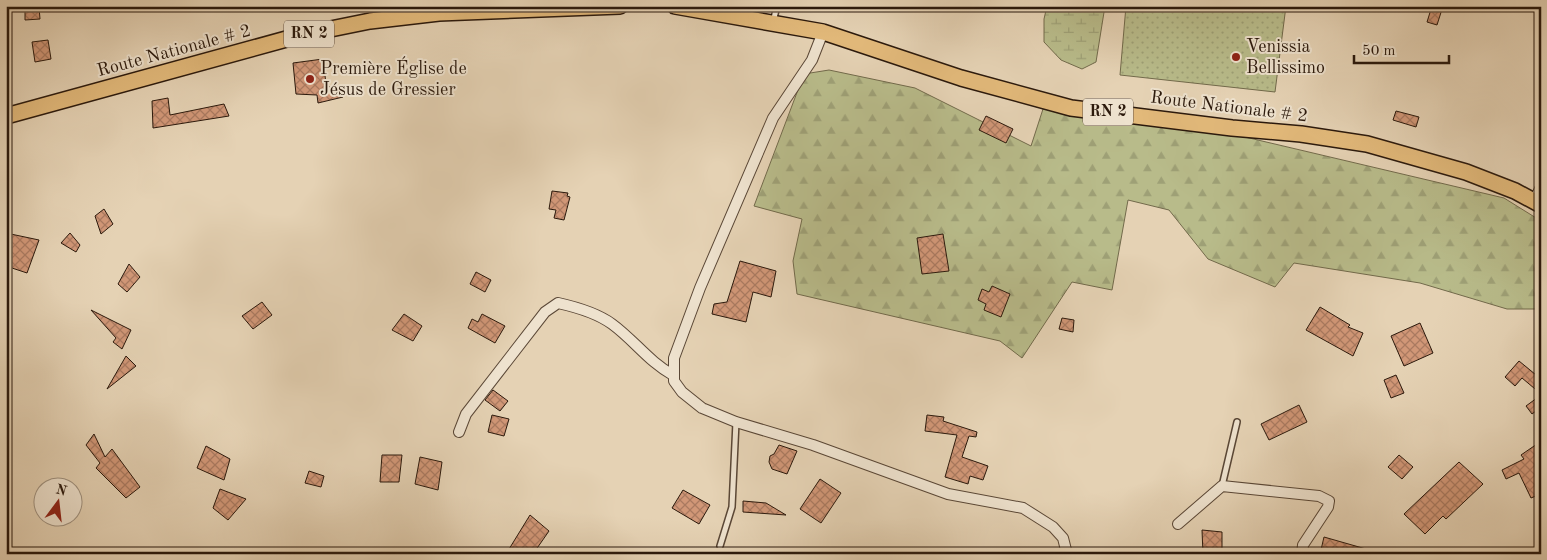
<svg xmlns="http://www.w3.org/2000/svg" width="1547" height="560" font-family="'Old Standard TT',serif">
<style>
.grass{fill:url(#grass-dots);stroke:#726a4b}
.forest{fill:url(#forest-firs);stroke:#726a4b}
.wetland{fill:url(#wetland-marsh);stroke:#726a4b}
.building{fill:url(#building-cross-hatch);stroke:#2b190c}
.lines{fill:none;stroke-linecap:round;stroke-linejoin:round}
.service-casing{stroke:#5a4736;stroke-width:8}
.minor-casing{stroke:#5a4736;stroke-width:12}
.primary-casing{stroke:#2b190c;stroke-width:18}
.service{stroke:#eee2ce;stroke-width:5}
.minor{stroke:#eee2ce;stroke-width:10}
.primary{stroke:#e2b97a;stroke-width:15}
.poi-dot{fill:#8f2418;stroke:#eee2ce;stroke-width:2}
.labels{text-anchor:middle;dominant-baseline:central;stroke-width:4;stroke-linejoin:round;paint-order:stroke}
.shield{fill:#eee2ce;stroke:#665546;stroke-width:1}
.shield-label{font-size:16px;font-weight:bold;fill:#2b190c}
.poi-label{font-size:18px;fill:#2b190c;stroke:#eee2ce;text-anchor:start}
.street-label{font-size:18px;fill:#2b190c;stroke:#eee2ce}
</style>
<defs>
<pattern id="grass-dots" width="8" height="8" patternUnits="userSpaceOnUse" patternTransform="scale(1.25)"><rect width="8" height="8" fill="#b8bb8a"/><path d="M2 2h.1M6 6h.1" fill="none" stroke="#9ea076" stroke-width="1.8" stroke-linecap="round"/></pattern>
<pattern id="forest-firs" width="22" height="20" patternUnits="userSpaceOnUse" patternTransform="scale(1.25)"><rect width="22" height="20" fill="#b8bb8a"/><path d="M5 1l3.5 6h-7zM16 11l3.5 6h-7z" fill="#9ea076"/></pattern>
<pattern id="wetland-marsh" width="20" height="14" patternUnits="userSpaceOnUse" patternTransform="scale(1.25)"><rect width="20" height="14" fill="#b8bb8a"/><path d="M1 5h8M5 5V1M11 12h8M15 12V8" fill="none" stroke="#9ea076"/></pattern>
<pattern id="building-cross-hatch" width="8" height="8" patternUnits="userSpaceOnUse" patternTransform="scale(1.25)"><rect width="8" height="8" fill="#d19777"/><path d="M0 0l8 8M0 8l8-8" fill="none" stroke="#aa7a60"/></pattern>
</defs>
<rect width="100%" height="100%" fill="#e5d2b4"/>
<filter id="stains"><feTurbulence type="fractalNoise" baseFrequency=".004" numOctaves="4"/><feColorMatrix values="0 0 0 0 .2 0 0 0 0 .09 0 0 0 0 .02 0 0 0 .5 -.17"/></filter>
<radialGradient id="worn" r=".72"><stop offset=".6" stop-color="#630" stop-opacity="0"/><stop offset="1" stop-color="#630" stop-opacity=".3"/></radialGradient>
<!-- grass -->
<path class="grass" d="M 1126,6 L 1286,6 L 1275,92 L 1120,75 Z"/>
<!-- forest -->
<path class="forest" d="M 829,70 L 915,88 L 1031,146 L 1043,109 L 1245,137 L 1504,198 L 1541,221 L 1541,309 L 1507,309 L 1420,283 L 1294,263 L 1275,287 L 1208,259 L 1169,210 L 1128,200 L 1112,290 L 1072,282 L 1022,358 L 1000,341 L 797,294 L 793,261 L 802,219 L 754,206 L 804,74 Z"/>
<!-- wetland -->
<path class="wetland" d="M 1047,6 L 1105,6 L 1096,62 L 1082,69 L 1061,60 L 1044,42 L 1044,19 Z"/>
<!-- building -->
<g class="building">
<path d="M 1432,6 L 1443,6 L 1437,25 L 1427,22 Z"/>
<path d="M 39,7 L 40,19 L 25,20 L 25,8 Z"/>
<path d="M 48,40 L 51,59 L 35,62 L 32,42 Z"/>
<path d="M 323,59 L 326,84 L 343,97 L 318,103 L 317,95 L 296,94 L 293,63 Z"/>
<path d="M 168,98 L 170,115 L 224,104 L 229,116 L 153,128 L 152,101 Z"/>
<path d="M 1396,111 L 1419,117 L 1416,127 L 1393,120 Z"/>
<path d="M 986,116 L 1013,129 L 1006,143 L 979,130 Z"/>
<path d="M 552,191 L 568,193 L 567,196 L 570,197 L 564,220 L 554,218 L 556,210 L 549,209 Z"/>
<path d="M 104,209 L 113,224 L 101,234 L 95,216 Z"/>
<path d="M 6,233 L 39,240 L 27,273 L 6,266 Z"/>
<path d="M 70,233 L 80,245 L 76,252 L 61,243 Z"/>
<path d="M 943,234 L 949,271 L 922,274 L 917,238 Z"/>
<path d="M 740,261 L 776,271 L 771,297 L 753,292 L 746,322 L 712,314 L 714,304 L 727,302 Z"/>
<path d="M 129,264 L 140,277 L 127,292 L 118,284 Z"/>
<path d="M 476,272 L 491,280 L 485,292 L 470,284 Z"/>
<path d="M 992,286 L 1010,294 L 1001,317 L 984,310 L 986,304 L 978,300 L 982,289 L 989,292 Z"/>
<path d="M 262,302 L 272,315 L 253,329 L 242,316 Z"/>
<path d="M 1320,307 L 1350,325 L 1348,327 L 1363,333 L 1353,356 L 1306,330 Z"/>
<path d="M 91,310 L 131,330 L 122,349 L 113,342 L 116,338 Z"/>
<path d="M 404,314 L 422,326 L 413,341 L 392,330 Z"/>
<path d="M 482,314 L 505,326 L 495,343 L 468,328 L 472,319 L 478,322 Z"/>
<path d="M 1062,318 L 1074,320 L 1073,332 L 1059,329 Z"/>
<path d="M 1420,323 L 1433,353 L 1404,366 L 1391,336 Z"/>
<path d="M 126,356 L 136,366 L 107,389 Z"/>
<path d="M 1519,361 L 1541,379 L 1541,394 L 1522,378 L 1515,386 L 1505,377 Z"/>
<path d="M 1396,375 L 1404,393 L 1391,398 L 1384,380 Z"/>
<path d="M 493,390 L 508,401 L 500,411 L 485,400 Z"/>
<path d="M 1541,395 L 1541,407 L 1532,414 L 1526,406 Z"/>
<path d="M 1299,405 L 1307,422 L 1269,440 L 1261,424 Z"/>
<path d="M 492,415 L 509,419 L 504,436 L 488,432 Z"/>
<path d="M 927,415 L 944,417 L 943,421 L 977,432 L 976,437 L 969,436 L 962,457 L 988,466 L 983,480 L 970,476 L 968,484 L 945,477 L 957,435 L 925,431 Z"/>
<path d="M 94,434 L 105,457 L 112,449 L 140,487 L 126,498 L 96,468 L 100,463 L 86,445 Z"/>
<path d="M 1537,444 L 1541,449 L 1541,494 L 1531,498 L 1519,473 L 1506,479 L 1502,470 L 1524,459 L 1521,455 Z"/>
<path d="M 779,445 L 797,451 L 787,474 L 772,469 L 769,462 L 770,456 L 774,454 Z"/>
<path d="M 206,446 L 230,459 L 224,480 L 197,468 Z"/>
<path d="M 382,455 L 402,455 L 399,482 L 380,482 Z"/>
<path d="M 1399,455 L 1413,467 L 1402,479 L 1388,467 Z"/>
<path d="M 420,457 L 442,462 L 438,490 L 415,484 Z"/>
<path d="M 1459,462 L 1483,484 L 1446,519 L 1443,516 L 1425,534 L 1404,514 Z"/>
<path d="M 309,471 L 324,476 L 321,487 L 305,483 Z"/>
<path d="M 820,479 L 841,493 L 821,523 L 800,509 Z"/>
<path d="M 220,489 L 246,499 L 228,520 L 213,508 Z"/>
<path d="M 683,490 L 710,505 L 699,524 L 672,508 Z"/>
<path d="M 743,501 L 766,503 L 786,515 L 743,512 Z"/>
<path d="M 530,515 L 549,531 L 533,554 L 506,554 Z"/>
<path d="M 1202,530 L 1222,532 L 1222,554 L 1203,554 Z"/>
<path d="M 1324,537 L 1373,551 L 1373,554 L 1320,554 Z"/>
</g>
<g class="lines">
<defs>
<g id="service">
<path d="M 773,22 L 777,6"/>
<path d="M 1222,486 L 1237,422"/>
<path d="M 720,546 L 732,507 L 736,422"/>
</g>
<g id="minor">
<path d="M 823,32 L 812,60 L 773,118 L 700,288 L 674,358 L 674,381 L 682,392 L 702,408 L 736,422 L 813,445 L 948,494 L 1023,508 L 1053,527 L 1063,538 L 1067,554"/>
<path d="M 1534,201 L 1541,187"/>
<path d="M 459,432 L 466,414 L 545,312 L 558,303 C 576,307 597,313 612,324 C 634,340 649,362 673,375"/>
<path d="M 1178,524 L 1222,486 L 1319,496 L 1329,501 L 1328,507 L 1303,545 L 1302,554"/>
</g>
<g id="primary">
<path d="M 675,6 L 823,32 L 961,78 L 1071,108 L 1232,128 L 1301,134 L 1367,144 L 1466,172 L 1515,191 L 1541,205"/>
<path d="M 6,116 L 301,35 L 370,21 L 439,13 L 620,6"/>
</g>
</defs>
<!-- service casing -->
<use href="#service" class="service-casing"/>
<!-- minor casing -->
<use href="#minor" class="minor-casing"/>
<!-- primary casing -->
<use href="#primary" class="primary-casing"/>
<!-- service -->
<use href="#service" class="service"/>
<!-- minor -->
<use href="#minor" class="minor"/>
<!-- primary -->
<use href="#primary" class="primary"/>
</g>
<!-- markers -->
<g class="poi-dot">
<circle cx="1236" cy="57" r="5"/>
<circle cx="310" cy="79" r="5"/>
</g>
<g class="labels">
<!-- shield labels -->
<g class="shield">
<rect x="284" y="20.5" width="50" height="27" rx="4"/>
<rect x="1083" y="98.5" width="50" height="27" rx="4"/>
</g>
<g class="shield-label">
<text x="309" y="34">RN 2</text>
<text x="1108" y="112">RN 2</text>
</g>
<!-- poi labels -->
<g class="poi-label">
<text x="1246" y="47">Venissia<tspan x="1246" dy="21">Bellissimo</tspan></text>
<text x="320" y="69">Première Église de<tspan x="320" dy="21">Jésus de Gressier</tspan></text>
</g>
<!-- street labels -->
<g class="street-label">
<text transform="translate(174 51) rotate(-15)">Route Nationale # 2</text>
<text transform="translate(1229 107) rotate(7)">Route Nationale # 2</text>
</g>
</g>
<!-- margin -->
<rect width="1547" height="560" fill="none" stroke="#e5d2b4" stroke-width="25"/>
<rect x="8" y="8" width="1532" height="545" fill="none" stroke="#2b190c" stroke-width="2.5"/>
<rect x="12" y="12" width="1522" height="535" fill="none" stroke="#2b190c"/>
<!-- north arrow -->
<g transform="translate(58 502) rotate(15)"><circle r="24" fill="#eee2ce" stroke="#a09280"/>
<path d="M0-4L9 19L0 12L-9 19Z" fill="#8f2418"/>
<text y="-8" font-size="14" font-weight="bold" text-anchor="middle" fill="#2b190c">N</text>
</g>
<!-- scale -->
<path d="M1354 55v8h95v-8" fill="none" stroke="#2b190c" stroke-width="2.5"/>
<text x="1362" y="55" font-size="15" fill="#2b190c" stroke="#eee2ce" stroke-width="4" paint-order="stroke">50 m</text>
<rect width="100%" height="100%" filter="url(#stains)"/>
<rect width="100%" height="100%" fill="url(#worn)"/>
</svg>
